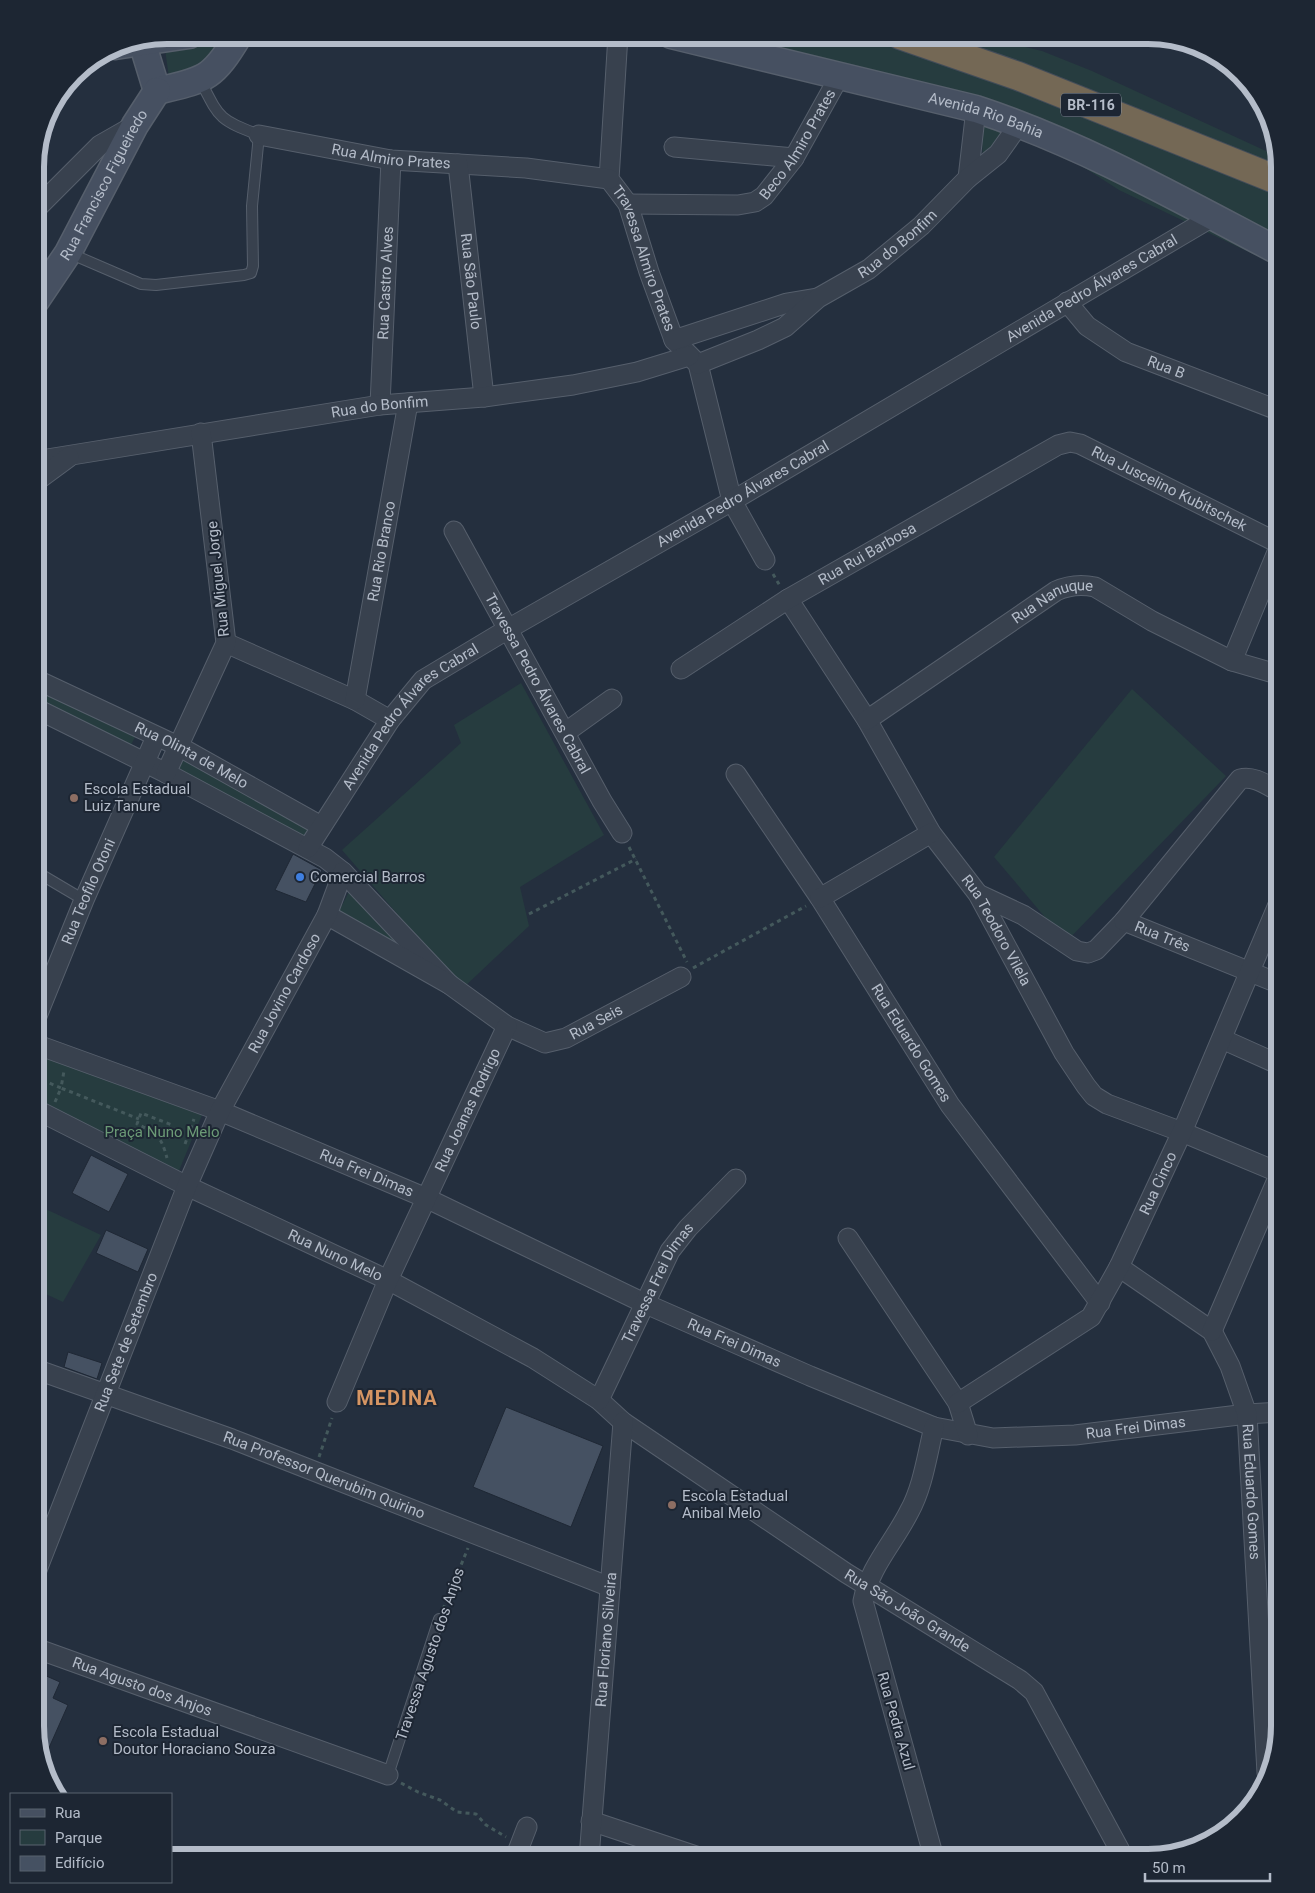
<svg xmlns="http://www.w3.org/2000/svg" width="1315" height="1893" font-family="Roboto,sans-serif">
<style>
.green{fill:#263c3f}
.building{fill:#455162;stroke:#1f2835}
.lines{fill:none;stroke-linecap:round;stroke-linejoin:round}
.lane-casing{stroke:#565f6c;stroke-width:12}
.street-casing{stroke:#565f6c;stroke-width:21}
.secondary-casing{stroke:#565f6c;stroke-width:29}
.highway-casing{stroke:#434c59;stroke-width:30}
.path{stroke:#44595c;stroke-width:3;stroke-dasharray:4 4;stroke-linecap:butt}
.lane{stroke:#38414e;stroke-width:10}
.street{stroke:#38414e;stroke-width:19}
.secondary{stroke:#465061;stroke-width:26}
.highway{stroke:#746855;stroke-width:28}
.education-dot{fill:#8d6e63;stroke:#1d2633;stroke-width:2}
.shop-dot{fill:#3f7fe0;stroke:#1d2633;stroke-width:2}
.labels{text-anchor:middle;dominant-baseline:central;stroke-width:4;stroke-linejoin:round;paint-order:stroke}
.shield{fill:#1d2633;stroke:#878f9c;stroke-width:1}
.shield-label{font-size:14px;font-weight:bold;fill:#b4bcc9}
.street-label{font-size:15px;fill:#b4bcc9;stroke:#1d2633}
.poi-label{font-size:15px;fill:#b4bcc9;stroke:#1d2633;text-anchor:start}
.park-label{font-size:15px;fill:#6b9a76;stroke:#1d2633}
.district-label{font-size:20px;font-weight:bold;letter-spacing:1px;fill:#d59563;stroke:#1d2633}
.rim{fill:none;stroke:#b4bcc9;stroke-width:6}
</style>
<rect width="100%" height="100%" fill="#242f3e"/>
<!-- green -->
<g class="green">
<path d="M 166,35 L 245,35 L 208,67 L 169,78 L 165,49 L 96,58 L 116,45 Z"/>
<path d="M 628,35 L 976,35 L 1042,51 L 1092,71 L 1277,156 L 1280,167 L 1280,267 L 1119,190 L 1074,161 L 1003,132 L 983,161 L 981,121 Z"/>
<path d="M 521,683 L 604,835 L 520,887 L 529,926 L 462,989 L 342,850 L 461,743 L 454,725 Z"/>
<path d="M 35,688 L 135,737 L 128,751 L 35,705 Z"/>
<path d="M 1132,689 L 1226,776 L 1066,942 L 994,857 Z"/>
<path d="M 182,753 L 312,824 L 304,836 L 174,768 Z"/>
<path d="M 351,888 L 408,951 L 339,911 Z"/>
<path d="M 35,1053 L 202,1115 L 178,1173 L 35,1101 Z"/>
<path d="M 35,1204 L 101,1235 L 63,1302 L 35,1289 Z"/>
</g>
<!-- building -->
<g class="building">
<path d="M 293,854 L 322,870 L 306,902 L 275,890 Z"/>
<path d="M 91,1155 L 128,1174 L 109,1212 L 72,1193 Z"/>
<path d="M 106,1230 L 148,1249 L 138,1272 L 96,1253 Z"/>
<path d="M 68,1352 L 102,1363 L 97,1379 L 64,1367 Z"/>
<path d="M 506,1407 L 603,1446 L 571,1527 L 473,1487 Z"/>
<path d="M 35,1671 L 60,1682 L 53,1698 L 68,1705 L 44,1759 L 35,1726 Z"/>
</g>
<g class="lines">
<defs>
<g id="lane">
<path d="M 69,253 L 141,284 L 156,285 L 244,275 L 251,273 L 253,266 L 252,206 L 259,135 C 218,119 220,119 200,80"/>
<path d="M 35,871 L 84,900"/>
<path d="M 388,1775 L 439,1619"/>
</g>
<g id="street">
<path id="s1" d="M 618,35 L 609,179 L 628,204 L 649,272 L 674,340 L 698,364 L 732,501 L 765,560"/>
<path id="s2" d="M 259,135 L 391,160 L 526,168 L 609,179"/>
<path d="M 674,147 L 794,158"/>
<path id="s3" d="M 458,164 L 484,397"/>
<path d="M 968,178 L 976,109"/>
<path id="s4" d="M 628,204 L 738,205 L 755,202 L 764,196 L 794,158 L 839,77"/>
<path d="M 35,210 L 100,145 L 135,125"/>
<path id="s5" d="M 1067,302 L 1087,326 L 1126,352 L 1280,411"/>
<path d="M 674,340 L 787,303 L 817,298"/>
<path id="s6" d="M 698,364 L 758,340 L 785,327 L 818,298 L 869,269 L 921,226 L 968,178 L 998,154 L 1020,123"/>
<path id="s7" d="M 380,405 L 391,160"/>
<path id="s8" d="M 35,461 L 380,405 L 484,397 L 573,385 L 637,372 L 689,356"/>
<path d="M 35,482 L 69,457"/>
<path id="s9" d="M 454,531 L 602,801 L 622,833"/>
<path id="s10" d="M 788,599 L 867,720 L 931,833 L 978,894 L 1064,1053 L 1086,1086 L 1094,1096 L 1107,1104 L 1182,1132 L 1280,1173"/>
<path d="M 226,643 L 355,700 L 390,720"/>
<path d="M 1232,661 L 1280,545"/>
<path id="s11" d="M 681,669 L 788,599 L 1058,445 L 1070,442 L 1080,444 L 1280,544"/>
<path id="s12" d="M 35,679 L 180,747 L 321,826"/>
<path id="s13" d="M 355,700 L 408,403"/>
<path d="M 35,708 L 166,773 L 325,858 L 343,872 L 449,984"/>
<path id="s14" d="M 867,720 L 1056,591 C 1069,585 1081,584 1095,587 L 1152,621 L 1232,661 L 1280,675"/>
<path d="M 566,732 L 612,699"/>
<path d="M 166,773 L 226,643 L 201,433"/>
<path id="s15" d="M 736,774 L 820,898 L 950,1105 L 1100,1303"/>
<path id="s16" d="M 308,848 L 390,720 L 423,680 L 508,629 L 732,501 L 1214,216"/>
<path id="s17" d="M 978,894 L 1023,915 L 1077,951 L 1088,953 L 1096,950 L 1124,921 L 1280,984"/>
<path d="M 820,898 L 931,833"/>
<path id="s18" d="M 327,915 L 449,984 L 507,1026 L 545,1043 L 566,1038 L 681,977"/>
<path d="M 1124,921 L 1240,779 C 1254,775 1268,786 1280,792"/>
<path id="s19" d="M 35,1021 L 84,900 L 156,737"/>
<path d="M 1222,1039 L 1280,1065"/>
<path id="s20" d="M 35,1044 L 220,1111 L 426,1198 L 646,1304 L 810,1376 L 934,1427 L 993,1438 L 1075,1435 L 1247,1414 L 1280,1412"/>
<path id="s21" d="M 35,1109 L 187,1186 L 388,1280 L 533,1358 L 599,1400 L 623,1422 L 846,1573 L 1020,1680 L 1034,1692 L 1124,1858"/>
<path d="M 848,1238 L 958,1403 L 968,1435"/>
<path id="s22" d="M 1119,1267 L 1212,1331 L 1230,1366 L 1247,1414 L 1267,1773"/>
<path d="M 1212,1331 L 1280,1173"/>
<path id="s23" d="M 35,1369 L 232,1439 L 610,1587"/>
<path id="s24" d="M 599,1400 L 670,1251 L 688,1228 L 736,1179"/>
<path id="s25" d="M 337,1402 L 388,1280 L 507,1026"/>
<path id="s26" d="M 958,1403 L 1091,1317 L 1119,1267 L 1182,1132 L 1280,900"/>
<path id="s27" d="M 35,1575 L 187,1186 L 220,1111 L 327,915 L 343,872"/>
<path id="s28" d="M 35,1648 L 388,1775"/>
<path d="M 591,1821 L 702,1858"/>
<path d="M 515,1858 L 527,1827"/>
<path id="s29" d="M 589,1858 L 623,1422"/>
<path d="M 934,1858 L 863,1601 C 869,1568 894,1542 909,1512 C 923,1487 927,1455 934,1427"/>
</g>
<g id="secondary">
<path id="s30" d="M 671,35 L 976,109 C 1082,144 1181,200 1280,252"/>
<path d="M 142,42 L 157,91"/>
<path d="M 115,46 L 189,35"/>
<path d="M 157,91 C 206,79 212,80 239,35"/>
<path id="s31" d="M 35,302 L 68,253 L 135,125 L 157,91"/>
</g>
<path id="highway" d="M 900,35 L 1018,76 L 1280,181"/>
</defs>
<!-- lane casing -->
<use href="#lane" class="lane-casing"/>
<!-- street casing -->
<use href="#street" class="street-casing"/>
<!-- secondary casing -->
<use href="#secondary" class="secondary-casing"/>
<!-- highway casing -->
<use href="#highway" class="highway-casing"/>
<!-- path -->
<g class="path">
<path d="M 773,574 L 780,586"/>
<path d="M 629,847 L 687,962"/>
<path d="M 529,914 L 636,859"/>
<path d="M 693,968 L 806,906"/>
<path d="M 35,1077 L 61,1088 L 64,1071"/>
<path d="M 55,1102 L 61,1088 L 139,1119"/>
<path d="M 154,1132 L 168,1139 L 172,1125 L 141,1113 L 137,1124 C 157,1133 161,1136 167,1158"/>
<path d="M 185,1144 L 194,1119"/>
<path d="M 319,1457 L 332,1418"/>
<path d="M 443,1609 L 468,1548"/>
<path d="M 401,1783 L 418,1792 L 440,1800 L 457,1812 L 476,1814 L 486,1825 L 506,1837"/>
</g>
<!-- lane -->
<use href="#lane" class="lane"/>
<!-- street -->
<use href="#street" class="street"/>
<!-- secondary -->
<use href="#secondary" class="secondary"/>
<!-- highway -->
<use href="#highway" class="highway"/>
</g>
<!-- markers -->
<g class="education-dot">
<circle cx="74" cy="798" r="5"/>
<circle cx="672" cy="1505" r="5"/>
<circle cx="103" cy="1741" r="5"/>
</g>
<circle class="shop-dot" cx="300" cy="877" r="5"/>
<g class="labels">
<!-- shield labels -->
<rect class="shield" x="1061" y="93.5" width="60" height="23" rx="4"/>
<g class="shield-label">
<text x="1091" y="105">BR-116</text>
</g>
<!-- street labels -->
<g class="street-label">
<text stroke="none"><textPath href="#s30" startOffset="325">Avenida Rio Bahia</textPath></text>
<text stroke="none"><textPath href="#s4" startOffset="200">Beco Almiro Prates</textPath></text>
<text stroke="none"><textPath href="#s2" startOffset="134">Rua Almiro Prates</textPath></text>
<text stroke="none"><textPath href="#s31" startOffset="136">Rua Francisco Figueiredo</textPath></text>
<text stroke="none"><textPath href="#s6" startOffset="235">Rua do Bonfim</textPath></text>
<text stroke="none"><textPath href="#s1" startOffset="232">Travessa Almiro Prates</textPath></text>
<text stroke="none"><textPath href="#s3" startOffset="118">Rua São Paulo</textPath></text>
<text stroke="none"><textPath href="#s7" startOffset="122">Rua Castro Alves</textPath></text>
<text stroke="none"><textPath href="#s16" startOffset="979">Avenida Pedro Álvares Cabral</textPath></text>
<text stroke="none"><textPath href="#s5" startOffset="121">Rua B</textPath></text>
<text stroke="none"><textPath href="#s8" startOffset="349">Rua do Bonfim</textPath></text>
<text stroke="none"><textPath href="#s11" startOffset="561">Rua Juscelino Kubitschek</textPath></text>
<text stroke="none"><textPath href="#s16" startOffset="574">Avenida Pedro Álvares Cabral</textPath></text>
<text stroke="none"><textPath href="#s13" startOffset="151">Rua Rio Branco</textPath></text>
<text stroke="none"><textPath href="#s11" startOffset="219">Rua Rui Barbosa</textPath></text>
<text transform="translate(218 579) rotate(-96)">Rua Miguel Jorge</text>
<text stroke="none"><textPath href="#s14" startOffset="222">Rua Nanuque</textPath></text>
<text stroke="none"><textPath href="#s9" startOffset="174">Travessa Pedro Álvares Cabral</textPath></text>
<text stroke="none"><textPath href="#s16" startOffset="169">Avenida Pedro Álvares Cabral</textPath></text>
<text stroke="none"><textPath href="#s12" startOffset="174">Rua Olinta de Melo</textPath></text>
<text stroke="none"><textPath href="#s19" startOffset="140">Rua Teofilo Otoni</textPath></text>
<text stroke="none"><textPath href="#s10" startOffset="392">Rua Teodoro Vilela</textPath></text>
<text stroke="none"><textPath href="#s17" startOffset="216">Rua Três</textPath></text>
<text stroke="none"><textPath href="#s27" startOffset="634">Rua Jovino Cardoso</textPath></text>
<text stroke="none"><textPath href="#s18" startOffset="309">Rua Seis</textPath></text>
<text stroke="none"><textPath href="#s15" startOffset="321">Rua Eduardo Gomes</textPath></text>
<text stroke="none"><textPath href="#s25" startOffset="320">Rua Joanas Rodrigo</textPath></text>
<text stroke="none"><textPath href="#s20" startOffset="356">Rua Frei Dimas</textPath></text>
<text stroke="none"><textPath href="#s26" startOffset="308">Rua Cinco</textPath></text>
<text stroke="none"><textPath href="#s21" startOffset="334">Rua Nuno Melo</textPath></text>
<text stroke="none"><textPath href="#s24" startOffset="131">Travessa Frei Dimas</textPath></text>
<text stroke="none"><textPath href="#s27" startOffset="250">Rua Sete de Setembro</textPath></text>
<text stroke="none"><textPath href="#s20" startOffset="761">Rua Frei Dimas</textPath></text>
<text stroke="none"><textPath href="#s20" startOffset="1181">Rua Frei Dimas</textPath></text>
<text stroke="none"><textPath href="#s23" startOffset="308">Rua Professor Querubim Quirino</textPath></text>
<text stroke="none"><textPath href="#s22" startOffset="281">Rua Eduardo Gomes</textPath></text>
<text stroke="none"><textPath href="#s21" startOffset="1009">Rua São João Grande</textPath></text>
<text stroke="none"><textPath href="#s29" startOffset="219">Rua Floriano Silveira</textPath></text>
<text transform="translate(430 1654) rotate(-71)">Travessa Agusto dos Anjos</text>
<text stroke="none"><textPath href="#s28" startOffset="114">Rua Agusto dos Anjos</textPath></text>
<text transform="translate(896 1721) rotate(74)">Rua Pedra Azul</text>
</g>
<!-- poi labels -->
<g class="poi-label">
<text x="84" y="789">Escola Estadual<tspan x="84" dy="17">Luiz Tanure</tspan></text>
<text x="310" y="877">Comercial Barros</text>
<text x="682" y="1496">Escola Estadual<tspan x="682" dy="17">Anibal Melo</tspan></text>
<text x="113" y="1732">Escola Estadual<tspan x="113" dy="17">Doutor Horaciano Souza</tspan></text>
</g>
<!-- park labels -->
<g class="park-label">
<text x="162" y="1132">Praça Nuno Melo</text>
</g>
<!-- district labels -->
<g class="district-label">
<text x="397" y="1398">MEDINA</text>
</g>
</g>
<!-- crop -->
<path d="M0 0H1315V1893H0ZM167 44H1148A123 123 0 0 1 1271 167V1726A123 123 0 0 1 1148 1849H167A123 123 0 0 1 44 1726V167A123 123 0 0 1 167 44Z" fill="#1d2633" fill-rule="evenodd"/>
<path class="rim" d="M167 44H1148A123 123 0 0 1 1271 167V1726A123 123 0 0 1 1148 1849H167A123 123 0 0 1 44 1726V167A123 123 0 0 1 167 44Z"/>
<!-- legend -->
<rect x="10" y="1793" width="162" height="90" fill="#1d2633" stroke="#59626f"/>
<rect x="20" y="1809" width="25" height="8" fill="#465061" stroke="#59626f"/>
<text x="55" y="1818" font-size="15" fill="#b4bcc9">Rua</text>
<rect x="20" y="1830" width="25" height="15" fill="#263c3f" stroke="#59626f"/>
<text x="55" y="1843" font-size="15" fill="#b4bcc9">Parque</text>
<rect x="20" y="1856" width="25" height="15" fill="#455162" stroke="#59626f"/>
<text x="55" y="1868" font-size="15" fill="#b4bcc9">Edifício</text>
<!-- scale -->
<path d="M1145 1873v8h125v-8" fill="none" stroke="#b4bcc9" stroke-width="2.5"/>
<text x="1152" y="1873" font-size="15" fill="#b4bcc9" stroke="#1d2633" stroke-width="4" paint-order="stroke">50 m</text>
</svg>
